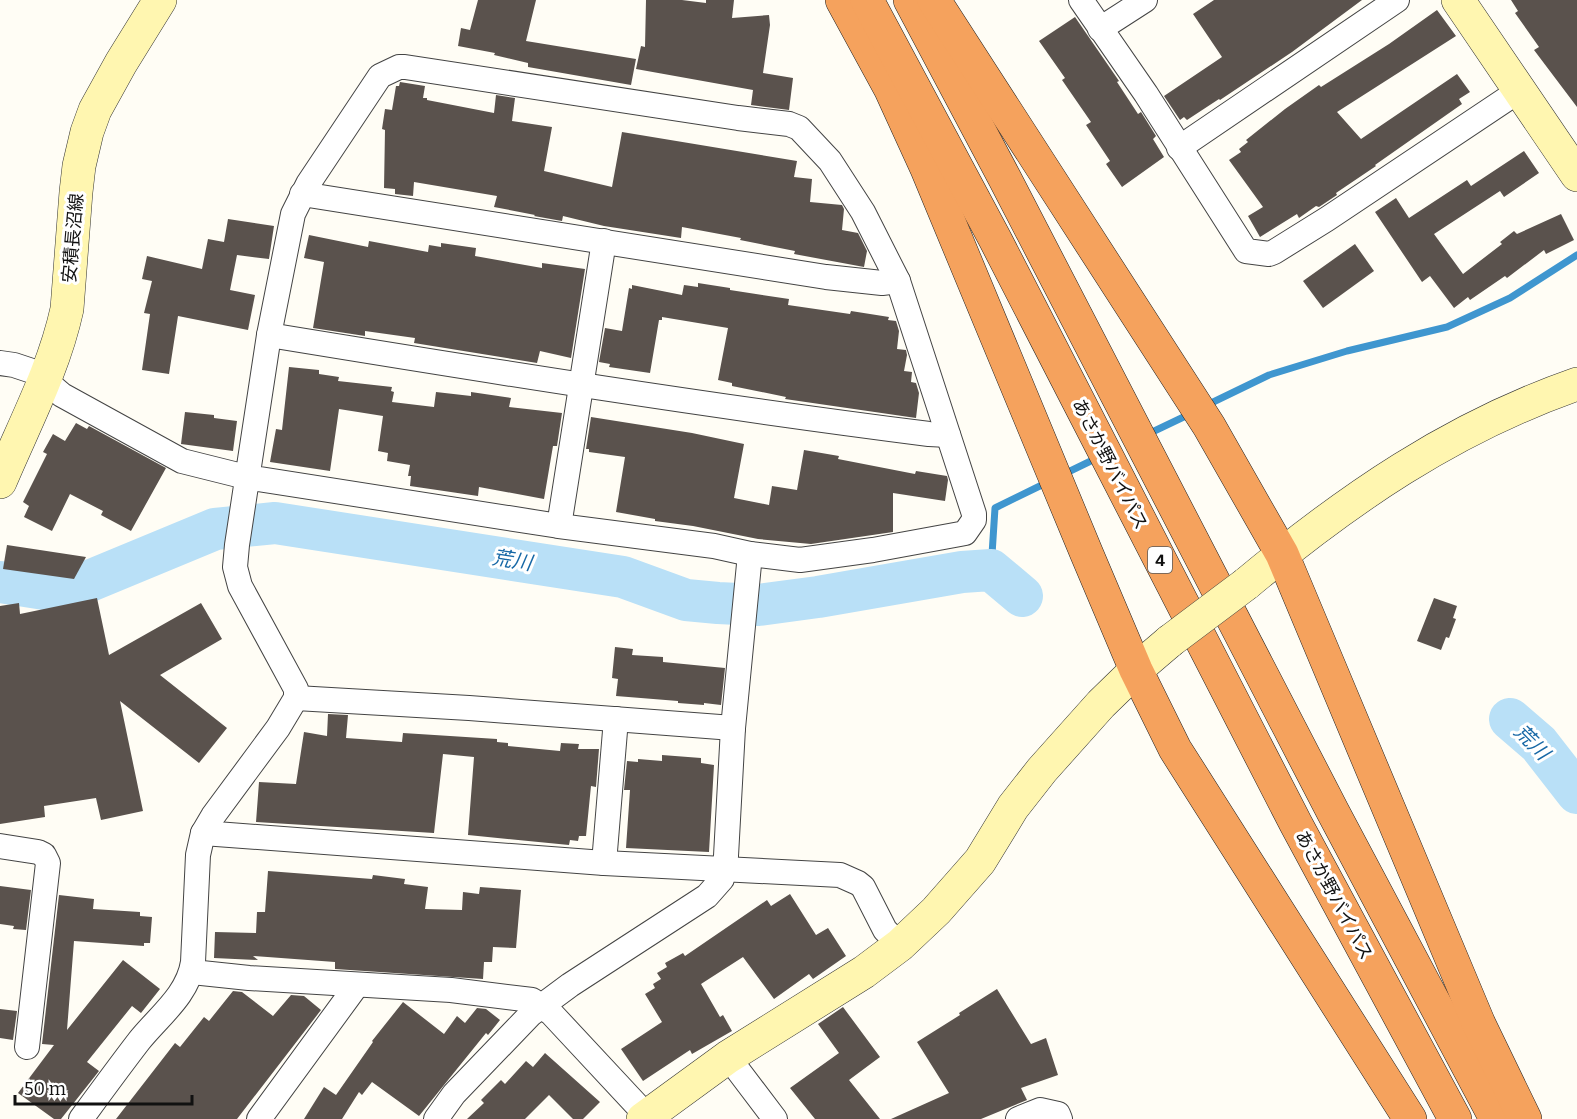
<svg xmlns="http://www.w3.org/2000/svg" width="1577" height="1119" font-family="Bitter,'Noto Sans JP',serif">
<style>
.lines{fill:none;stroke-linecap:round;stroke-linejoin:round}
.stream{stroke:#3f96cf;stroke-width:7}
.river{stroke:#b9e0f7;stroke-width:42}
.building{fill:#5a524d}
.street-casing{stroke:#444;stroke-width:26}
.secondary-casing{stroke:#333;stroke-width:34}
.highway-casing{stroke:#222;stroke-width:34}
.street{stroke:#fff;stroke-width:24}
.secondary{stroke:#fff6b0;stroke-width:33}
.highway{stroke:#f5a25d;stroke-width:33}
.secondary-bridge-casing{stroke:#333;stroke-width:34;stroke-linecap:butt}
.secondary-bridge{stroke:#fff6b0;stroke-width:33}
.labels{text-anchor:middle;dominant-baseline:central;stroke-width:6;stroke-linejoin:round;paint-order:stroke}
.shield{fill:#fff;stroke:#585858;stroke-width:1.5}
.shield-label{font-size:16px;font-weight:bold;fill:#111}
.street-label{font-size:18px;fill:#111;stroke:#fff}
.water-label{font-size:20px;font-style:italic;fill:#1768a6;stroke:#fff}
</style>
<rect width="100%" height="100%" fill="#fffdf5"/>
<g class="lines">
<!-- stream -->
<g class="stream">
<path d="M 1207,405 L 1269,375 L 1347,351 L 1447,327 L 1510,298 L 1577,255"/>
<path d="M 1148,434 L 1192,413"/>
<path d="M 1064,474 L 1097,458"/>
<path d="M 991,570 L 995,508 L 1048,482"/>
</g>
<!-- river -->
<g class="river">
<path d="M 0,582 L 57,591 L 87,582 L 215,529 L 275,523 L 623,577 L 686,600 L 718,603 L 758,605 L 818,597 L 962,572 L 991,570 L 1022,596"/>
<path d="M 1510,719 L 1539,744 L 1577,793"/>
</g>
</g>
<!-- building -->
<g class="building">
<path d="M 478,0 L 536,0 L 526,41 L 636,59 L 631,85 L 528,67 L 528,63 L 494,55 L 495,53 L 458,46 L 461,28 L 470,30 Z"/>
<path d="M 646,0 L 682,0 L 706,3 L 706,0 L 734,0 L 732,18 L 769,15 L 770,25 L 763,73 L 793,78 L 789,110 L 751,105 L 753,90 L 636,69 L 641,46 L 645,47 Z"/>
<path d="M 1214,0 L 1362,0 L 1292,52 L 1220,100 L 1219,99 L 1187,120 L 1184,117 L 1180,120 L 1164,96 L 1222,57 L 1193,14 Z"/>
<path d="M 1511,0 L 1577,0 L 1577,107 L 1534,50 L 1539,47 L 1515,13 L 1518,11 Z"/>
<path d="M 1437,10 L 1456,36 L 1337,112 L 1361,139 L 1457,74 L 1470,92 L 1459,99 L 1462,104 L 1375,165 L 1376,166 L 1336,193 L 1337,195 L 1319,207 L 1316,206 L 1299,218 L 1297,214 L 1260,237 L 1248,216 L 1263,207 L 1229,160 L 1241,152 L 1239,149 L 1248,142 L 1246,140 L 1285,109 L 1319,85 L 1321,87 L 1389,44 Z"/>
<path d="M 1075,17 L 1119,81 L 1117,82 L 1138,114 L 1141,112 L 1156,136 L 1153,139 L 1164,157 L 1122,187 L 1106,164 L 1110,161 L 1086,125 L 1091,122 L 1062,80 L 1065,78 L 1039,41 Z"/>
<path d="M 400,82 L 425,86 L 423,98 L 427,98 L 427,100 L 494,113 L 496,95 L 515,98 L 512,121 L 552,127 L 544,171 L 612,187 L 622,132 L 797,161 L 794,177 L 812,179 L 810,202 L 842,205 L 844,209 L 842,230 L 858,233 L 867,251 L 864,267 L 794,254 L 795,251 L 740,240 L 741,238 L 682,227 L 681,238 L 604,226 L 563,216 L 562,221 L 534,216 L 535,215 L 494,207 L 497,196 L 414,182 L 413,196 L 395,194 L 395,189 L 384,188 L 385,130 L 382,129 L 385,109 L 392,110 L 396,86 L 399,86 Z"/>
<path d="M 1524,151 L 1539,173 L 1504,197 L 1500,191 L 1434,234 L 1463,274 L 1502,244 L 1500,242 L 1514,231 L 1517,234 L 1561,214 L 1574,240 L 1546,254 L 1544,250 L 1507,278 L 1505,276 L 1470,300 L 1468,297 L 1454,308 L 1430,276 L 1422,282 L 1375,212 L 1396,198 L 1409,218 L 1467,180 L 1471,186 Z"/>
<path d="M 228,219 L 274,226 L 269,259 L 237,255 L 230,290 L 255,295 L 248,330 L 178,316 L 169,374 L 142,370 L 150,314 L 144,313 L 152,281 L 142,279 L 147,256 L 202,269 L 208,239 L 224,242 Z"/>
<path d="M 309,235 L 368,247 L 369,241 L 428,252 L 429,245 L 441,247 L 441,243 L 476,248 L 475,256 L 542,268 L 542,263 L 585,269 L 571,358 L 540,351 L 537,363 L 414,343 L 415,338 L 365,331 L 365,336 L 313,328 L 324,262 L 304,258 Z"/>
<path d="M 1355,244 L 1374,271 L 1323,308 L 1303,281 Z"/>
<path d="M 698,283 L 730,288 L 730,290 L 789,299 L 788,305 L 850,314 L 851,311 L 889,317 L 888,320 L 896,321 L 899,331 L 897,349 L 906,350 L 907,355 L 904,371 L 912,372 L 911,382 L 916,383 L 919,393 L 916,418 L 785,399 L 786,397 L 732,386 L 732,383 L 718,380 L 728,328 L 662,317 L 662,320 L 659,320 L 650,373 L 609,367 L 610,364 L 599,362 L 605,328 L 622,331 L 629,288 L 632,289 L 632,285 L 682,295 L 684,285 L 698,287 Z"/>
<path d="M 289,367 L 319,370 L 319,374 L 339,377 L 338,381 L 392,387 L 391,391 L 394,392 L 392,402 L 434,407 L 436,392 L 471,396 L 471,392 L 511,398 L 509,407 L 562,413 L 557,446 L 553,446 L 544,499 L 479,487 L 478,496 L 410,486 L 411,476 L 408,476 L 410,465 L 387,461 L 388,453 L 378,451 L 383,416 L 339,409 L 330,471 L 270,462 L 276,429 L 282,430 Z"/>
<path d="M 185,412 L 214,415 L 214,418 L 237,421 L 233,451 L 181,444 Z"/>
<path d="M 591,417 L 692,433 L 744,444 L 734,498 L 769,505 L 772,486 L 797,490 L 804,450 L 839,456 L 838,459 L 915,474 L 916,471 L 947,476 L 948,480 L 945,501 L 893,493 L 893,532 L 811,544 L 758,539 L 693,526 L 655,521 L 655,519 L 616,512 L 625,457 L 589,452 L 589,449 L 586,449 Z"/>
<path d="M 76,423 L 87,429 L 89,426 L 166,468 L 131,531 L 101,515 L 103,511 L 70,494 L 52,531 L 24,517 L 29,506 L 23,502 L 47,454 L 43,452 L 53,434 L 65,441 Z"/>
<path d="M 7,545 L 86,557 L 74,579 L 3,569 Z"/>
<path d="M 97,598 L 109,655 L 201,603 L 222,639 L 160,675 L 227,728 L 199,763 L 120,701 L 143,811 L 101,820 L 96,798 L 44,806 L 45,817 L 0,824 L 0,606 L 19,603 L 20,614 Z"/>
<path d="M 1434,598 L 1457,606 L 1453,618 L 1456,619 L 1449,638 L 1446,637 L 1441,650 L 1417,641 Z"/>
<path d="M 615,647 L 633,649 L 632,655 L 663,657 L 663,662 L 725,668 L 721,705 L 704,703 L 704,705 L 678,703 L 678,701 L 616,696 L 618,679 L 612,678 Z"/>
<path d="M 328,714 L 348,715 L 346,738 L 402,742 L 403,733 L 497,739 L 497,742 L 508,743 L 508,746 L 560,751 L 561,743 L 579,744 L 578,749 L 599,749 L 596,787 L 591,786 L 586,836 L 579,836 L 578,841 L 570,840 L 569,845 L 468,835 L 474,757 L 443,754 L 434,833 L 256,822 L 259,782 L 296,784 L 304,732 L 327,736 Z"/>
<path d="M 662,755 L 701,758 L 701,763 L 714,765 L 709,852 L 626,848 L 630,790 L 624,790 L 627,761 L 638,762 L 638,759 L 662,761 Z"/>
<path d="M 268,871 L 372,879 L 373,875 L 405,879 L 404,884 L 428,887 L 425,909 L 462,910 L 463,892 L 479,894 L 480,887 L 521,890 L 516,948 L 493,947 L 492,962 L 484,962 L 483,979 L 335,969 L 335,962 L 253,956 L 258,960 L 214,958 L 215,932 L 256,933 L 257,912 L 265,912 Z"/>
<path d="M 0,886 L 31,890 L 26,930 L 13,929 L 14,926 L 0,924 Z"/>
<path d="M 790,894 L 816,935 L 828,928 L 846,956 L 813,979 L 809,974 L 774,999 L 743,957 L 701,984 L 720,1017 L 723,1015 L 732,1031 L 692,1054 L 690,1050 L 643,1081 L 621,1049 L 662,1022 L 645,994 L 655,988 L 653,984 L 661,979 L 657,973 L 667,967 L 665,963 L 683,953 L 685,956 L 767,900 L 771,906 Z"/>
<path d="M 59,895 L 94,899 L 93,909 L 140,912 L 140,916 L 152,917 L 150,943 L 144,943 L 144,946 L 74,941 L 67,1030 L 123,960 L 160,989 L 141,1013 L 132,1006 L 87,1062 L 99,1071 L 61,1119 L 54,1119 L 18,1093 L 54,1045 L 42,1044 Z"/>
<path d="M 997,989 L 1031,1044 L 1046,1038 L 1058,1075 L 1021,1088 L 1027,1100 L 981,1119 L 891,1119 L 949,1093 L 917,1042 L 960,1015 L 959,1013 Z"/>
<path d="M 233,991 L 242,992 L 273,1016 L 291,995 L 304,996 L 321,1010 L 237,1119 L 116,1119 L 175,1043 L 180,1047 L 204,1017 L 209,1021 Z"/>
<path d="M 403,1002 L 444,1034 L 457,1016 L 465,1023 L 477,1008 L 486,1009 L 500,1020 L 488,1035 L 486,1033 L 419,1116 L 372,1082 L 362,1095 L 359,1092 L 342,1119 L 304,1119 L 324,1087 L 336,1095 L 373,1042 L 372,1041 Z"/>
<path d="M 843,1007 L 880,1057 L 849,1080 L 880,1119 L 815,1119 L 790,1088 L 839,1053 L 818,1024 Z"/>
<path d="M 0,1009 L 17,1011 L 13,1040 L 0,1038 Z"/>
<path d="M 545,1053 L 600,1102 L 583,1119 L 573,1119 L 549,1095 L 525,1119 L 467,1119 L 484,1103 L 481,1100 L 501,1080 L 505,1084 L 526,1061 L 533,1067 Z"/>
</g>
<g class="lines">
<defs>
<g id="street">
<path d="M 1081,0 L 1146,94 L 1246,251 L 1269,254 L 1274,252 L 1327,219 L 1520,90"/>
<path d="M 1100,29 L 1145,0"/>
<path d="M 1179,148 L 1397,0"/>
<path d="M 302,194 L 826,277 L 882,283 L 898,281"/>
<path d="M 269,335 C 489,371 708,406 929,434 L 948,435"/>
<path d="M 0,363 L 14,365 L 35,372 L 62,395 L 182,461 L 246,477 L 559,526 L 714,546 L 750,554 L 800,560 L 873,550 L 960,534 L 965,533 L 974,520 L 974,514 L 898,281 L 863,212 L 830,161 L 799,128 L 789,124 L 738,118 L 405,67 L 399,67 L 380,76 L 308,184 L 293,214 L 269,335 L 237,545 L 235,567 L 240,586 L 296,689 L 296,698 L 278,728 L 213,816 L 203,833 L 198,855 L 193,962 C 188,995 159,1016 139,1041 C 119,1067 100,1093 81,1119"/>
<path d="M 559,526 L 604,241"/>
<path d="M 296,698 L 469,708 L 733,728"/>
<path d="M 203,833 L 604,863 L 840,875 L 858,883 L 863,887 L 885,930 L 900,945"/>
<path d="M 0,846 L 38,852 L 44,855 L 48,863 L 27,1047"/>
<path d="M 604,863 L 616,719"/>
<path d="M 192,972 L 249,978 L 451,990 L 532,1000 L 551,1013 L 647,1116"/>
<path d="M 728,1057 L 775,1119"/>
<path d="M 259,1119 L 357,985"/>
<path d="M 436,1119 L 454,1094 L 531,1014 L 570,985 L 707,896 L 722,879 L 726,856 L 733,728 L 750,554"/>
<path d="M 1018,1119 L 1040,1110 L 1058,1114 L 1060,1119"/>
</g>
<g id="secondary">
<path d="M 1458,0 L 1577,175"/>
<path d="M 0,482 C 24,425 54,369 67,309 L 76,192 L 79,166 L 87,132 L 95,110 L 121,63 L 160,0"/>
<path d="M 1246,584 C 1348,499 1451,428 1577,384"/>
<path d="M 643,1119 L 728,1057 L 864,972 L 900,945 L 936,911 L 980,861 L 1013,807 L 1042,770 L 1101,704 L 1136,670 L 1170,641"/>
</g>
<g id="highway">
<path d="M 842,0 L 890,88 L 927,169 L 1086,552 L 1136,670 L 1175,749 L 1410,1119"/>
<path d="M 867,0 L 995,239 L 1296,824 L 1455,1119"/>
<path d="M 910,0 L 1004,177 L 1333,812 L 1496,1119"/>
<path d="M 934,0 L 1209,426 L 1282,554 L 1479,1024 L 1525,1119"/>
</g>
</defs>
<!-- street casing -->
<use href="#street" class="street-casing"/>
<!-- secondary casing -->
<use href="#secondary" class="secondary-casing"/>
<!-- highway casing -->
<use href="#highway" class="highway-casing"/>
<!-- street -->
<use href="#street" class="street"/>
<!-- secondary -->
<use href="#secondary" class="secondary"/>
<!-- highway -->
<use href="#highway" class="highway"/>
<defs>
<path id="secondary-bridge" d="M 1170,641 L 1246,584"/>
</defs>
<!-- secondary-bridge casing -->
<use href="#secondary-bridge" class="secondary-bridge-casing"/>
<!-- secondary-bridge -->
<use href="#secondary-bridge" class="secondary-bridge"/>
</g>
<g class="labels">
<!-- shield labels -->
<rect class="shield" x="1148" y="547" width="24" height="26" rx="4.5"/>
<g class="shield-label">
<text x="1160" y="560">4</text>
</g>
<!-- street labels -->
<g class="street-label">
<text transform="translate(73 238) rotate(-85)">安積長沼線</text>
<text transform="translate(1110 464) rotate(63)">あさか野バイパス</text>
<text transform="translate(1334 895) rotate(62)">あさか野バイパス</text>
</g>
<!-- water labels -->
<g class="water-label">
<text transform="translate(512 560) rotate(9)">荒川</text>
<text transform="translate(1532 742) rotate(45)">荒川</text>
</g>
</g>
<!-- scale -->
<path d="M15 1095v9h177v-9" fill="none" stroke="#111111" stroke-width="3"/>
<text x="24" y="1095" font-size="18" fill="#111111" stroke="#ffffff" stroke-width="4.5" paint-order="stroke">50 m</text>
</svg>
